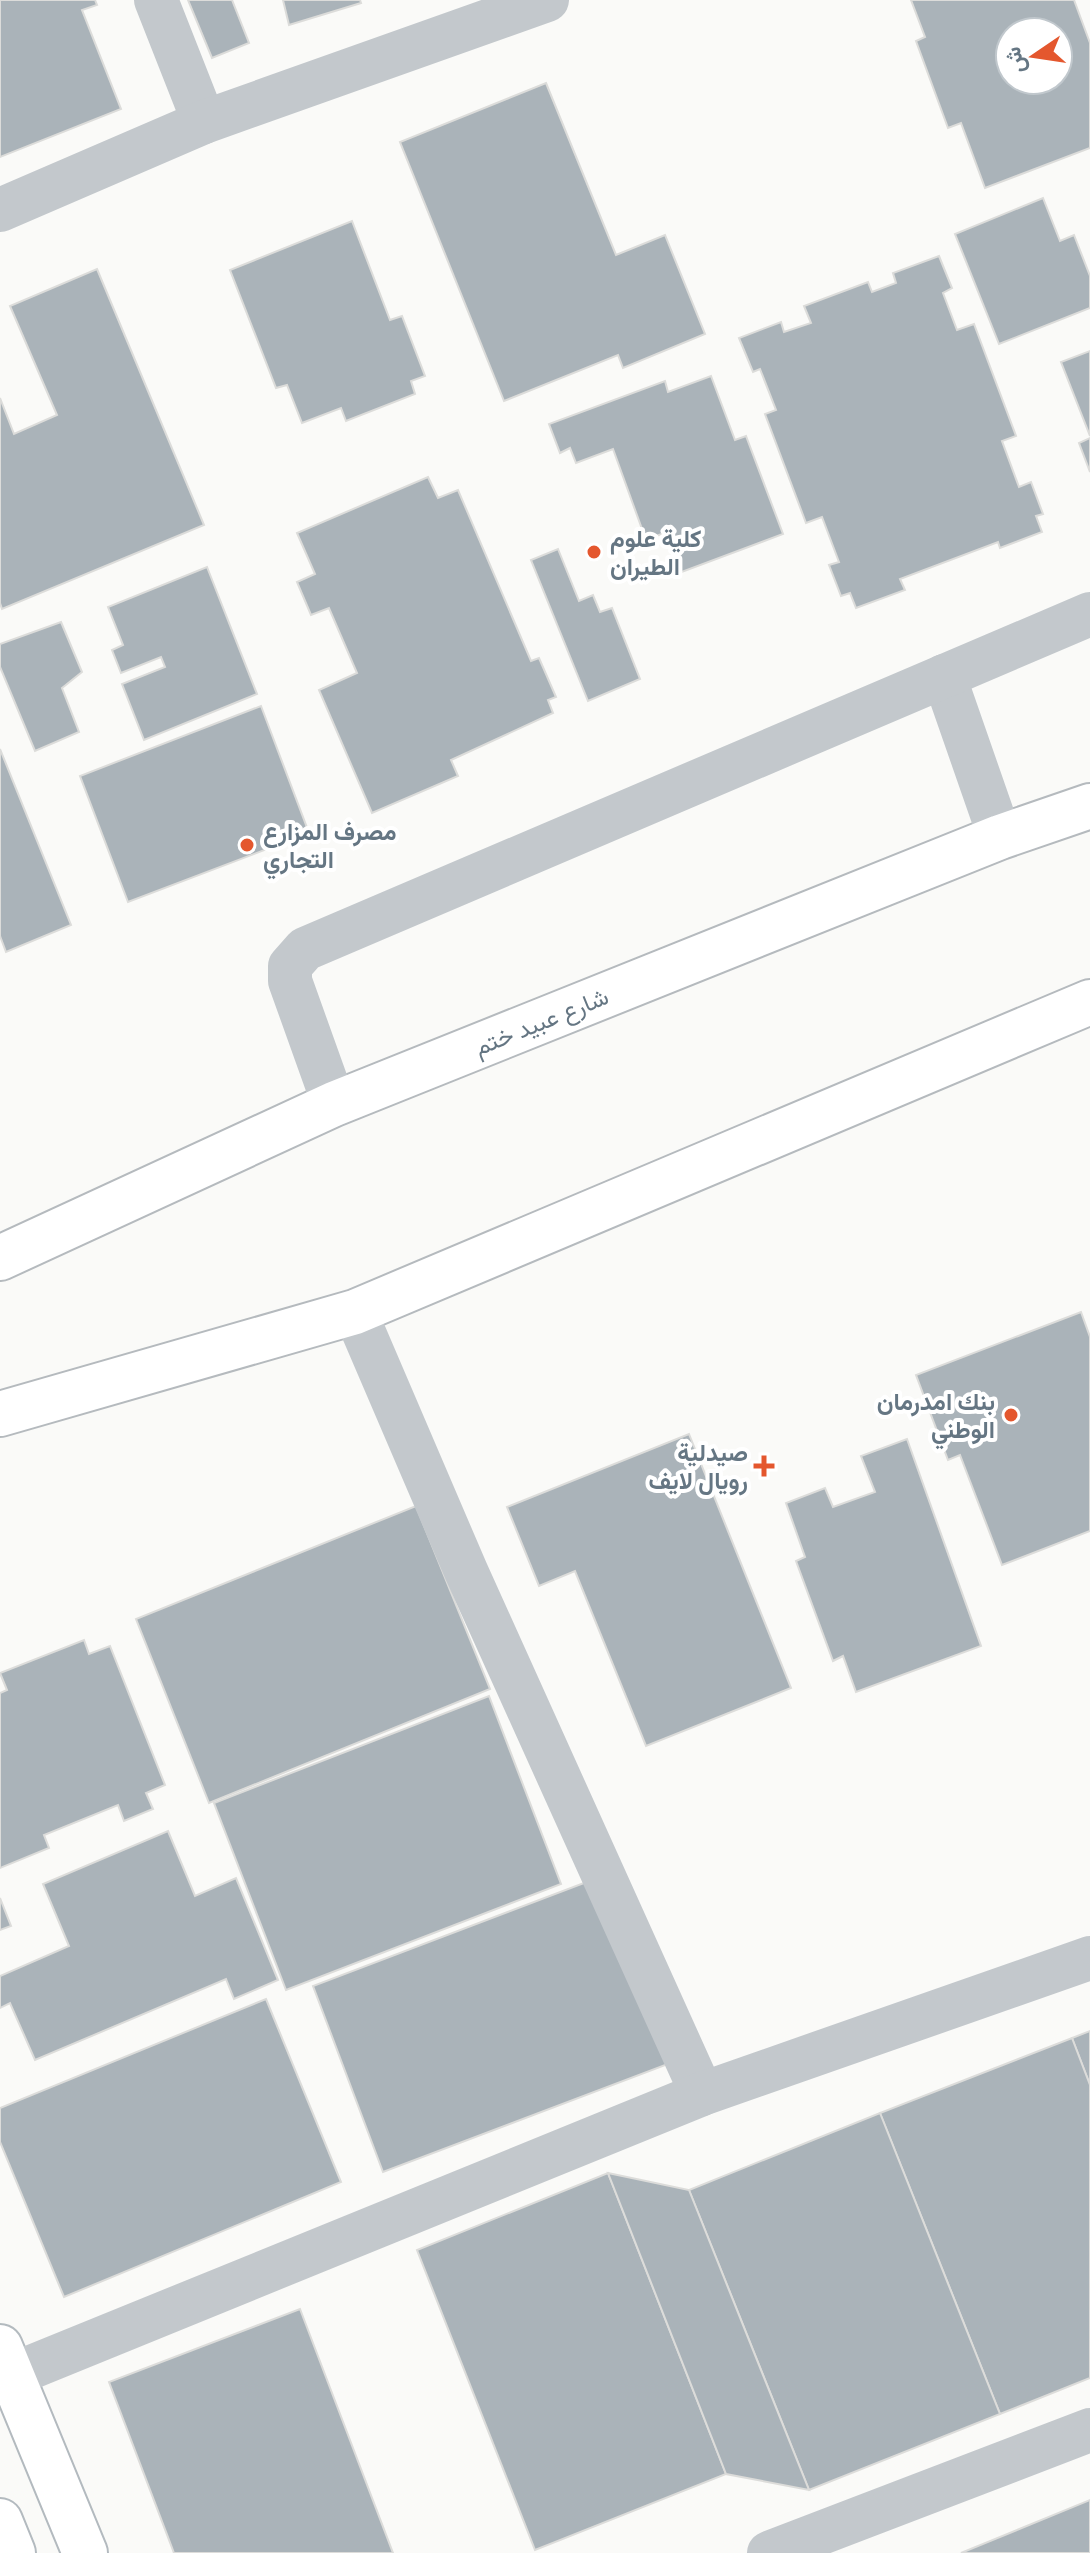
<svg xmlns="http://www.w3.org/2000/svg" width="1090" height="2553" font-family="'Public Sans',Vazirmatn,sans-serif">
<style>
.building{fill:#aab3b9;stroke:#dcdcda;stroke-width:2;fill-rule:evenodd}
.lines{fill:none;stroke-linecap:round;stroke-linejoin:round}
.secondary-casing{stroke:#b3babf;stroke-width:48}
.primary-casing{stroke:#b5babe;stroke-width:48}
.street{stroke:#c3c8cc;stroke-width:44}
.secondary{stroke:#fff;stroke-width:44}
.primary{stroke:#fff;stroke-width:44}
.poi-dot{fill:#e4572e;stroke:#fff;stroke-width:3}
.labels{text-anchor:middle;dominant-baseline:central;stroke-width:8;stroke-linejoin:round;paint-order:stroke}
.poi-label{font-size:24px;font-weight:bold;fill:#657683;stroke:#fff;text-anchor:start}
.street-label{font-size:24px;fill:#657683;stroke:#fff}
</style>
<rect width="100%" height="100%" fill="#fafaf8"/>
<!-- building -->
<g class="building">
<path d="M 0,0 L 95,0 L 97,5 L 82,10 L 121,109 L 0,157 Z"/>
<path d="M 188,0 L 232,0 L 249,43 L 212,58 Z"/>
<path d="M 283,0 L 360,0 L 361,3 L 289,25 Z"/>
<path d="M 911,0 L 1074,0 L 1090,43 L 1090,148 L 985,188 L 961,123 L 948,128 L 916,41 L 925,37 ZM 1010,32 L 1058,32 L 1058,80 L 1010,80 Z"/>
<path d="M 546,83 L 616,255 L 665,235 L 705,334 L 623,368 L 618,355 L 504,401 L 400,142 Z"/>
<path d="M 1043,198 L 1060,241 L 1074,235 L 1090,276 L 1090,308 L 999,344 L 955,234 Z"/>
<path d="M 352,221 L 390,320 L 402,316 L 425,376 L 411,381 L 415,394 L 346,421 L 341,408 L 302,423 L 287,385 L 276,388 L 230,270 Z"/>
<path d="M 939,256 L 952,288 L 943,293 L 957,330 L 974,324 L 1016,436 L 1002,441 L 1019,487 L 1031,482 L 1043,514 L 1036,516 L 1042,532 L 1000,548 L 998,542 L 900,579 L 905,590 L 856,608 L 850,593 L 841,596 L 829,565 L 839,562 L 822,517 L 806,523 L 765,414 L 776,410 L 760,369 L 753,372 L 739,338 L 781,322 L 784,332 L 811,323 L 804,306 L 868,282 L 872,292 L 896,283 L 893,273 Z"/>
<path d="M 97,269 L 204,525 L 2,609 L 0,603 L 0,398 L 14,434 L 57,415 L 10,306 Z"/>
<path d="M 1090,351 L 1090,436 L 1061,362 Z"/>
<path d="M 711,376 L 735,440 L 746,436 L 783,534 L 679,573 L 664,533 L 646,540 L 613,449 L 576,463 L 570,448 L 560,453 L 549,424 L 665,381 L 668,392 Z"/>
<path d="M 1090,438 L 1090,472 L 1079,443 Z"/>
<path d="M 428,477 L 438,498 L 458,490 L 531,661 L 539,658 L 556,697 L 548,700 L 553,713 L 451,760 L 458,776 L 372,813 L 319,690 L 357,673 L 329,608 L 311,615 L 297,582 L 315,574 L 297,533 Z"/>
<path d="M 558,549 L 579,601 L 593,595 L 600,612 L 612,608 L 640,679 L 588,701 L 531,560 Z"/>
<path d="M 207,567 L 257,694 L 144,740 L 122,684 L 165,667 L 161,657 L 121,673 L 112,650 L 123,645 L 108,607 Z"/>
<path d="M 61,622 L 82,672 L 62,688 L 79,732 L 35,751 L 0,667 L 0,644 Z"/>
<path d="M 261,706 L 309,833 L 128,902 L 80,776 Z"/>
<path d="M 0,749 L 71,925 L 6,952 L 0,936 Z"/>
<path d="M 1081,1312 L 1090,1337 L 1090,1531 L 1002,1565 L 960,1455 L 948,1460 L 916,1375 Z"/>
<path d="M 689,1434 L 791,1688 L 646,1746 L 575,1571 L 539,1586 L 507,1507 Z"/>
<path d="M 907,1439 L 981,1646 L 856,1692 L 843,1656 L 833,1661 L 796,1561 L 805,1557 L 786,1503 L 825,1488 L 833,1507 L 875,1492 L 861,1456 Z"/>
<path d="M 416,1506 L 490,1689 L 209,1803 L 136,1619 Z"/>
<path d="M 84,1640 L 89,1654 L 110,1646 L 165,1785 L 146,1793 L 153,1809 L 124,1821 L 118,1805 L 44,1835 L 49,1848 L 0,1868 L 0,1693 L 7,1690 L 0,1673 Z"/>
<path d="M 489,1696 L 561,1884 L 286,1990 L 214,1803 Z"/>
<path d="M 168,1831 L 195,1896 L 236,1878 L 278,1980 L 234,1999 L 226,1979 L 35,2060 L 10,2003 L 0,2008 L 0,1976 L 69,1946 L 43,1884 Z"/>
<path d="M 597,1878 L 668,2064 L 383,2172 L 313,1986 Z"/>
<path d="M 0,1898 L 11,1926 L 0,1930 Z"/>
<path d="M 266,1999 L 341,2182 L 64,2297 L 0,2142 L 0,2108 Z"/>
<path d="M 1090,2031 L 1090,2085 L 1072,2038 Z"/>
<path d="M 1072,2038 L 1090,2085 L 1090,2378 L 1000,2414 L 880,2113 Z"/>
<path d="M 880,2113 L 1000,2414 L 809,2490 L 689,2190 Z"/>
<path d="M 608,2173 L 726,2474 L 535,2550 L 417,2250 Z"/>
<path d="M 608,2173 L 689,2190 L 809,2490 L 726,2474 Z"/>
<path d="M 300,2309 L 393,2553 L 174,2553 L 109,2382 Z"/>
<path d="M 1090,2500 L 1090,2553 L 961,2553 Z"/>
</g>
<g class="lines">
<defs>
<g id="secondary">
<path d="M 0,2347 L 85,2553"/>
<path d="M 0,2521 L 13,2553"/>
</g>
<g id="primary">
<path d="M 0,1258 L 334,1104 L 1000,837 L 1090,806"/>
<path d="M 0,1414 L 355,1312 L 1090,1002"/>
</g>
</defs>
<!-- secondary casing -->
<use href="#secondary" class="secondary-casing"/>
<!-- primary casing -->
<use href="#primary" class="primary-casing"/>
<!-- street -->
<g class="street">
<path d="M 156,0 L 204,122"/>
<path d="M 0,210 L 204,122 L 547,0"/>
<path d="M 944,676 L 1000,837"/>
<path d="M 334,1104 L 290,981 L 290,966 L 305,949 L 1090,614"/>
<path d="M 355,1312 L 466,1571 L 702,2094"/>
<path d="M 12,2375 L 702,2094 L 1090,1958"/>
<path d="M 769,2553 L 1090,2430"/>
</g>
<!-- secondary -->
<use href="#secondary" class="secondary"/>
<!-- primary -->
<use href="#primary" class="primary"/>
</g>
<!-- markers -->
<g class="poi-dot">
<circle cx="594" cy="552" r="8"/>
<circle cx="247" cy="845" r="8"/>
<circle cx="1011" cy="1415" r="8"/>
<path d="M760 1454h8v8h8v8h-8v8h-8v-8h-8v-8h8z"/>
</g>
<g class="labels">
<!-- poi labels -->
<g class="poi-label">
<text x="610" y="538">كلية علوم<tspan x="610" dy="28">الطيران</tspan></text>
<text x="263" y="831">مصرف المزارع<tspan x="263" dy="28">التجاري</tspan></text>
<text x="995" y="1401" text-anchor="end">بنك امدرمان<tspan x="995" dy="28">الوطني</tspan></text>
<text x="748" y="1452" text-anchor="end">صيدلية<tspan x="748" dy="28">رويال لايف</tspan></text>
</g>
<!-- street labels -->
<g class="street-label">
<text transform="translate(541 1021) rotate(-22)">شارع عبيد ختم</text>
</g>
</g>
<!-- north arrow -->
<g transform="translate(1034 56) rotate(257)"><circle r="38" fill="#ffffff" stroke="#c1c8cd" stroke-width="2"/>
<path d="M0-6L14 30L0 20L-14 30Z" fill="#e4572e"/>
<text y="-12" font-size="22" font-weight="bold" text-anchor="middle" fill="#657683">ش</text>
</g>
</svg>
